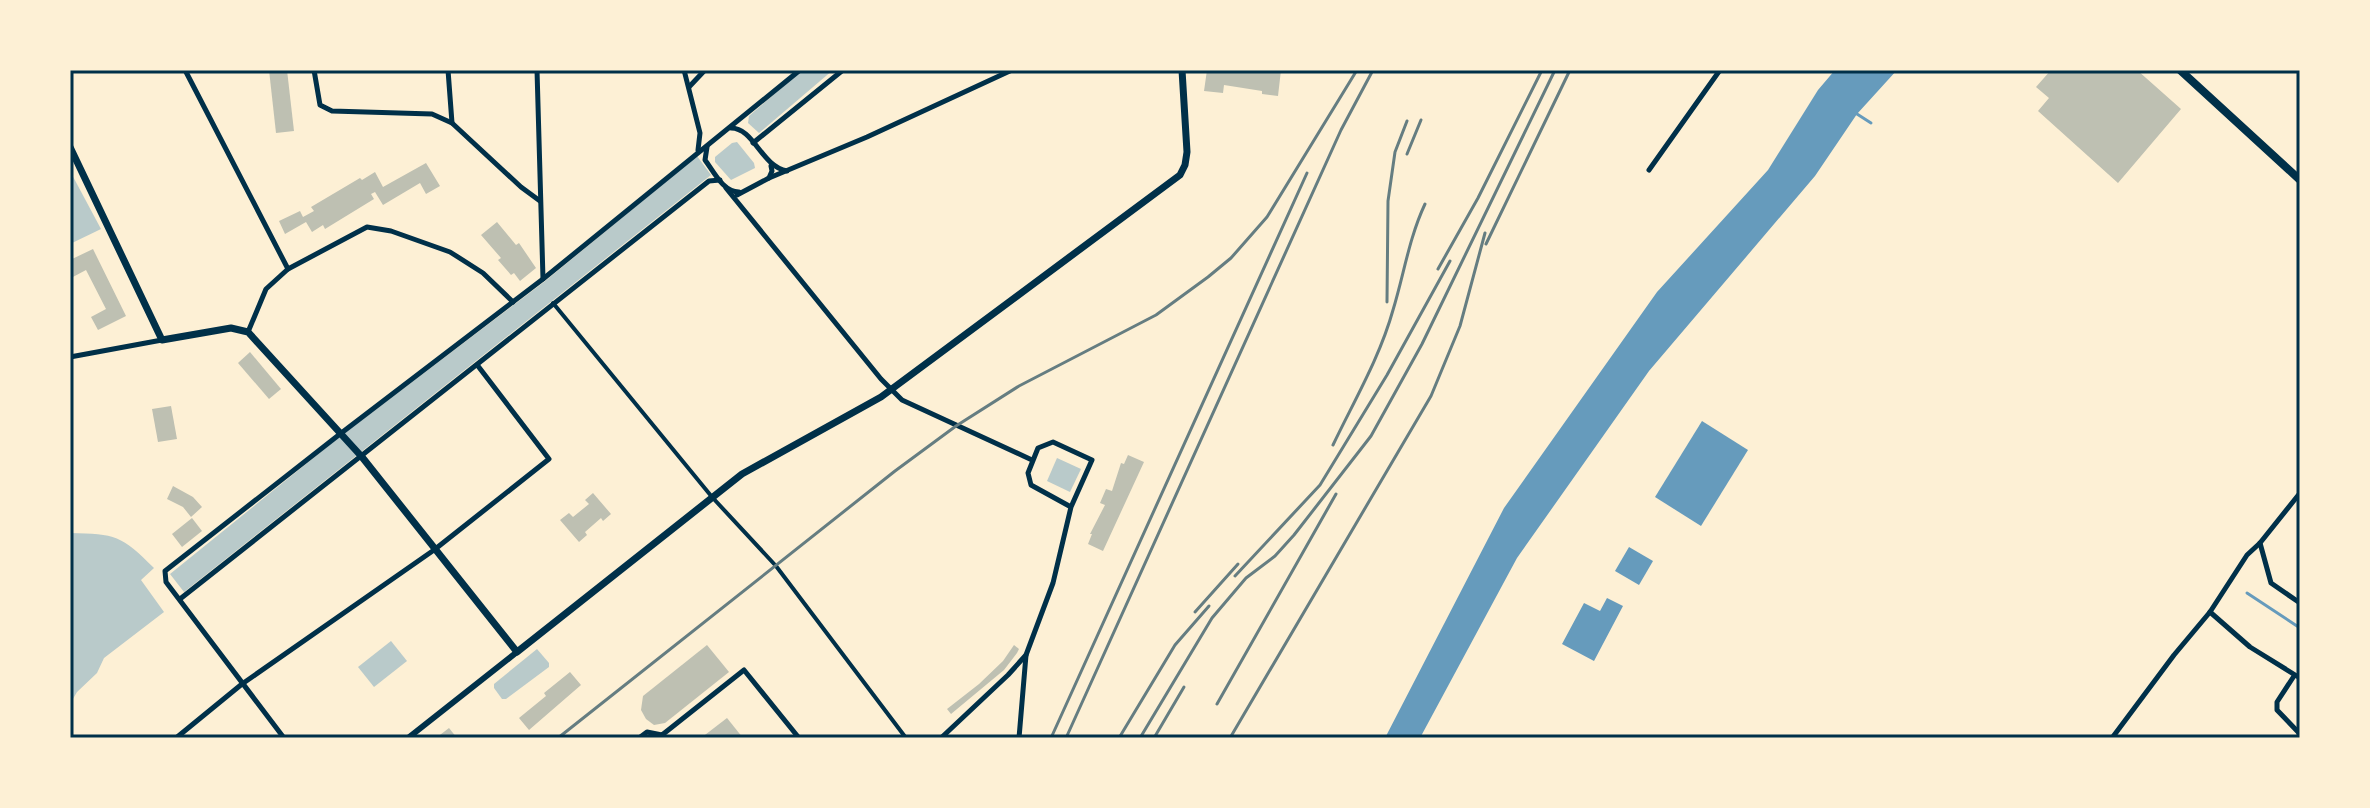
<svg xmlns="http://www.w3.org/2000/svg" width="2370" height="808" font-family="Commissioner,sans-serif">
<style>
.green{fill:#b9caca}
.water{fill:#669bbc}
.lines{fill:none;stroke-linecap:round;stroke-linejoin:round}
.stream{stroke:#669bbc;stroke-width:3}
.building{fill:#bec0b2}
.pedestrian{stroke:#003049;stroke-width:4}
.minor{stroke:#003049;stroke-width:5}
.tertiary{stroke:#003049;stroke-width:6}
.secondary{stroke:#003049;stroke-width:7}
.trunk{stroke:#003049;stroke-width:8}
.rail{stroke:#657d81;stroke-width:3}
.neatline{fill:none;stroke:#003049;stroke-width:3}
</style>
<rect width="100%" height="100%" fill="#fdf0d5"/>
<!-- green -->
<g class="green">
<path d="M 802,70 L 833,70 L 759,133 L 748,123 L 749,116 Z"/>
<path d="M 737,142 L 754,163 L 755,168 L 731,180 L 715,162 L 715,157 L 732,143 Z"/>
<path d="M 697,156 L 711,175 L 184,592 L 170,574 L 337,439 L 544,282 Z"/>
<path d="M 70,171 L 101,229 L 70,244 Z"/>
<path d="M 1057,458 L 1081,469 L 1070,492 L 1047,481 Z"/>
<path d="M 70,533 C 116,534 121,535 154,568 L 141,580 L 164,612 L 104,658 L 97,673 L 77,692 L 70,704 Z"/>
<path d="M 391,641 L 407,661 L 374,687 L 358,667 Z"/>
<path d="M 537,649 L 549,663 L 549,667 L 506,699 L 502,699 L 494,688 L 494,684 Z"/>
</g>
<!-- water -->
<g class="water">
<path d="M 1835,70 L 1897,70 L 1857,114 L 1815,176 L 1649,371 L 1517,558 L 1420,738 L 1385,738 L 1504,508 L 1657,292 L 1768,170 L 1818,90 Z"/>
<path d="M 1702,421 L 1748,450 L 1701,526 L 1655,497 Z"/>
<path d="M 1629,547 L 1653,561 L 1639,585 L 1615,571 Z"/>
<path d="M 1607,598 L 1623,606 L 1594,661 L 1562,644 L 1584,603 L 1600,611 Z"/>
</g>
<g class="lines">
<!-- stream -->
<g class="stream">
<path d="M 1857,114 L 1871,123"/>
<path d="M 2247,593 L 2300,628"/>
</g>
</g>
<!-- building -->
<g class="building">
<path d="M 269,70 L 287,70 L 294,131 L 276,133 Z"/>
<path d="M 1207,70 L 1281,70 L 1278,96 L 1262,94 L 1262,91 L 1224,85 L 1223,93 L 1204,91 Z"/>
<path d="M 2051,70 L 2137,70 L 2181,109 L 2118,183 L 2038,111 L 2049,98 L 2036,87 Z"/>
<path d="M 426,163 L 440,186 L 426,194 L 420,183 L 383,205 L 375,192 L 371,194 L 374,199 L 325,229 L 323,225 L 312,232 L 306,222 L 285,234 L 279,221 L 300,211 L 303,217 L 314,211 L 311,207 L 360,178 L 362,180 L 375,172 L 383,187 Z"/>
<path d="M 497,222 L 516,245 L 519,243 L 536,268 L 520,281 L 514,273 L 511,275 L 498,260 L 501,258 L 481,235 Z"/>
<path d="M 93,249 L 126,316 L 98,330 L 91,317 L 106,309 L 86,270 L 71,278 L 70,275 L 70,260 Z"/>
<path d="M 250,352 L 281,389 L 269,399 L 238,363 Z"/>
<path d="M 171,406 L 177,439 L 158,442 L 152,409 Z"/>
<path d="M 1128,455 L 1144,462 L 1103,551 L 1088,544 L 1092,534 L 1090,534 L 1105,505 L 1100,503 L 1106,489 L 1112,491 L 1121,463 L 1124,464 Z"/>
<path d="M 173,486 L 193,497 L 202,507 L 191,517 L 183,507 L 167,499 Z"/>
<path d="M 593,493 L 611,514 L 603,521 L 601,518 L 585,532 L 587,535 L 579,542 L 560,520 L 569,513 L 573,517 L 589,504 L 585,500 Z"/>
<path d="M 192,518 L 202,531 L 182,547 L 172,534 Z"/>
<path d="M 707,645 L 729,672 L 665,723 L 654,725 L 646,719 L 641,710 L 643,696 Z"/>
<path d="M 1014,645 L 1019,649 L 1017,653 L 1004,670 L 951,714 L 947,709 L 979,684 L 1003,661 Z"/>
<path d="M 570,672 L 581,685 L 529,730 L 519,718 L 546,696 L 544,693 Z"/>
<path d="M 727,718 L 743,738 L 701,738 Z"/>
<path d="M 449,728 L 457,738 L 436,738 Z"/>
</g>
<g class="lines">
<!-- pedestrian -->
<path class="pedestrian" d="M 553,303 L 712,497 L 776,566 L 906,738"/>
<!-- minor -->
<g class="minor">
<path d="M 185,70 L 288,269"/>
<path d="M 314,70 L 320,105 L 332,111 L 432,114 L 452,123"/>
<path d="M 448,70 L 452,123 L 521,187 L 540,201"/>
<path d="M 537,70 L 543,279"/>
<path d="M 684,70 L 700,133 L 698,150"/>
<path d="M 689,87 L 705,70"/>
<path d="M 731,128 C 754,128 761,166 787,171"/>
<path d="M 753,143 L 843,70"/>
<path d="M 707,147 L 705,160 C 714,172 723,192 739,192"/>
<path d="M 1649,170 L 1720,70"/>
<path d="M 769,178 L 867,137 L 1012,70"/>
<path d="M 726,188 L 881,379 L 902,400 L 1032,460"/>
<path d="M 737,195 L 769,178 L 772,171 L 771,166"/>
<path d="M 248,332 L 266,289 L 288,269 L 367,227 L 391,231 L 450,252 L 483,273 L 513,302"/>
<path d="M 70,357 L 162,340"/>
<path d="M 2260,543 L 2271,583 L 2300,603"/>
<path d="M 180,599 L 709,181 L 720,180"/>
<path d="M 2210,612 L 2250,647 L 2300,678"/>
<path d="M 2294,676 L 2277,702 L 2277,710 L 2300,734"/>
<path d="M 176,738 L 242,684 L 434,550 L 549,459 L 478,366"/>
<path d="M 284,738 L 166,582 L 165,571 L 340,434 L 543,279 L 800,70"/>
<path d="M 639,738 L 647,732 L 662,735 L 744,670 L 799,738"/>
<path d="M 941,738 L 1008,675 L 1026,655 L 1053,583 L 1071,507 L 1092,460 L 1053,442 L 1038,448 L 1028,473 L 1031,485 L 1071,507"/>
<path d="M 1019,738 L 1026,655"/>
<path d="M 2112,738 L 2174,655 L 2210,612 L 2247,555 L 2260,543 L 2300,493"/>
</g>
<!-- tertiary -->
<path class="tertiary" d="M 408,738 L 517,652"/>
<!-- secondary -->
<path class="secondary" d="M 70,147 L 162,340 L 231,328 L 248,332 L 362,457 L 517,652 L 742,474 L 881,397 L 1180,175 L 1185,165 L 1187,152 L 1182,70"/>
<!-- trunk -->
<path class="trunk" d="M 2180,70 L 2300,180"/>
<!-- rail -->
<g class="rail">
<path d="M 1407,154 L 1421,120"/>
<path d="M 1486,244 L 1570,70"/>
<path d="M 1438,269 L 1478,198 L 1542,70"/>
<path d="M 1387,302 L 1388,201 L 1395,152 L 1407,121"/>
<path d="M 1333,445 C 1354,401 1380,357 1393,310 C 1404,274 1409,238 1425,204"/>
<path d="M 1235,576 L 1320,485 L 1387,375 L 1450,261"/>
<path d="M 1195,612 L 1238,564"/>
<path d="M 1217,704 L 1336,494"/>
<path d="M 558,738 L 895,471 L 956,426 L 1019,386 L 1156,315 L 1208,277 L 1231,258 L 1267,217 L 1357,70"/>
<path d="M 1051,738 L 1307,173"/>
<path d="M 1066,738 L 1341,130 L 1373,70"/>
<path d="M 1119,738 L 1175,645 L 1209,606"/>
<path d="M 1140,738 L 1212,618 L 1246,578 L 1275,556 L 1294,535 L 1371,436 L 1422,344 L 1555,70"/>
<path d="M 1154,738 L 1184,687"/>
<path d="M 1230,738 L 1431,396 L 1460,326 L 1485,233"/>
</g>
</g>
<!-- border -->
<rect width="2370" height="808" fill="none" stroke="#fdf0d5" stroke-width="144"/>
<rect x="72" y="72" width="2226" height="664" class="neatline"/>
</svg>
